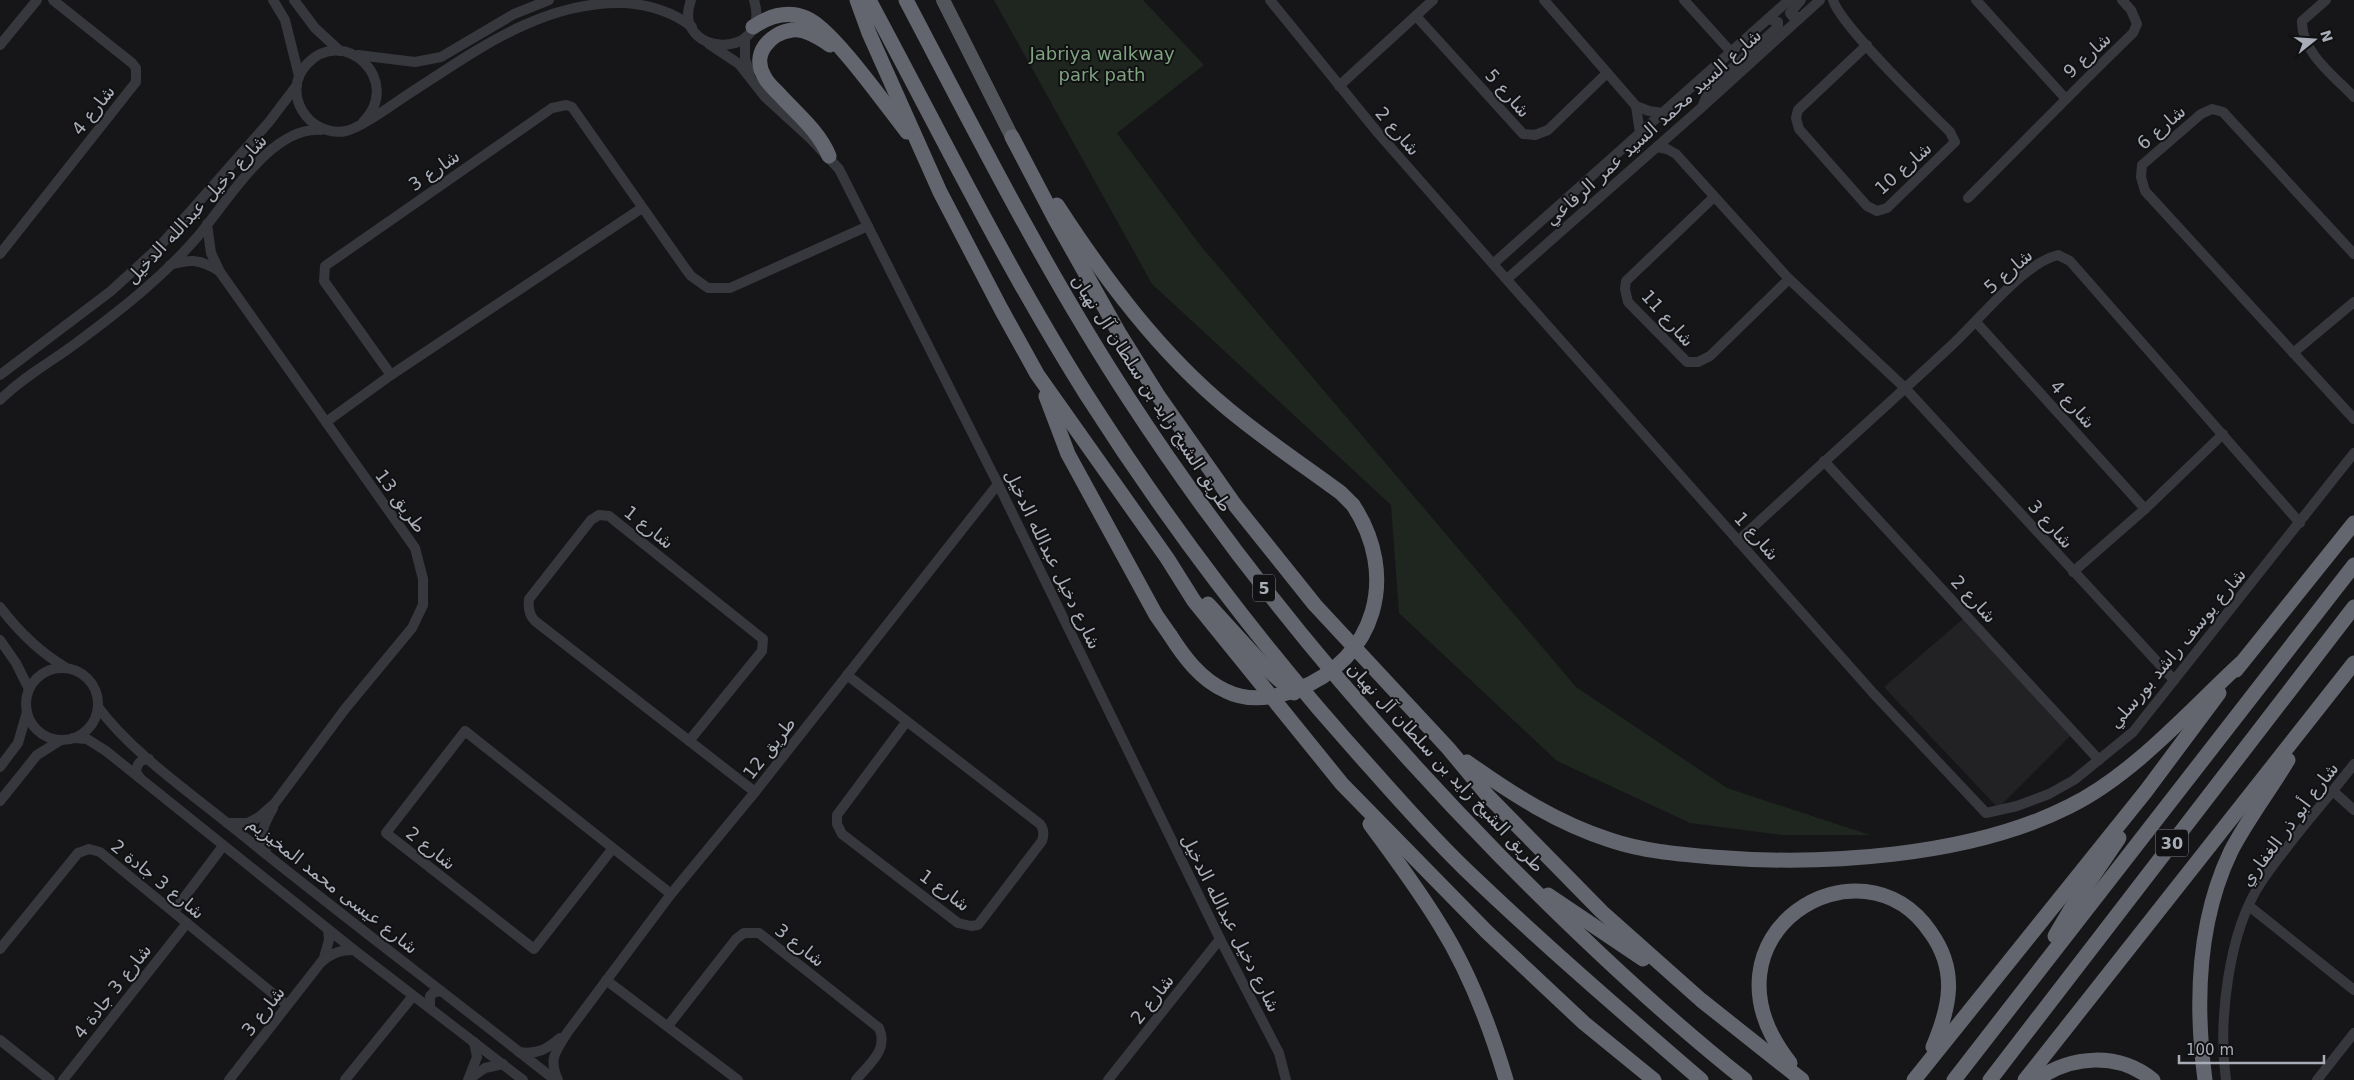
<svg xmlns="http://www.w3.org/2000/svg" width="2354" height="1080" font-family="'DejaVu Sans','Noto Sans Arabic',sans-serif">
<style>
.built{fill:#222225}
.green{fill:#1e261f}
.lines{fill:none;stroke-linecap:round;stroke-linejoin:round}
.minor{stroke:#37383d;stroke-width:10}
.major{stroke:#53555c;stroke-width:14}
.highway{stroke:#63666e;stroke-width:15}
.highway-bridge{stroke:#63666e;stroke-width:15}
.labels{text-anchor:middle;dominant-baseline:central;stroke-width:4;stroke-linejoin:round;paint-order:stroke}
.shield{fill:#111113;stroke:#7b7e86;stroke-width:1}
.shield-label{font-size:16px;font-weight:bold;fill:#a8adb8}
.park-label{font-size:18px;fill:#7fa381;stroke:#111113}
.street-label{font-size:18px;fill:#a8adb8;stroke:#111113}
</style>
<rect width="100%" height="100%" fill="#161618"/>
<!-- built -->
<path class="built" d="M 1964,618 L 2070,736 L 1998,808 L 1884,687 Z"/>
<!-- green -->
<path class="green" d="M 994,0 L 1143,0 L 1204,65 L 1117,133 L 1200,245 L 1576,687 L 1727,788 L 1870,835 L 1781,835 L 1690,823 L 1557,761 L 1399,613 L 1391,505 L 1152,284 Z"/>
<g class="lines">
<!-- minor -->
<g class="minor">
<path d="M 273,0 L 285,20 L 299,76"/>
<path d="M 294,0 L 315,28 L 340,51"/>
<path d="M 691,0 C 670,57 773,62 754,0"/>
<path d="M 1270,0 L 1378,133 L 1500,272 L 1874,694 L 1986,813 L 2017,806 L 2049,794 L 2074,780 L 2133,732 L 2354,453"/>
<path d="M 1544,0 L 1636,106 L 1649,111 L 1663,113"/>
<path d="M 1684,0 L 1731,52"/>
<path d="M 1833,0 C 1840,25 1927,109 1950,132 L 1955,142 L 1887,208 L 1877,211 L 1867,206 L 1799,129 L 1796,118 L 1798,110 L 1867,45"/>
<path d="M 1976,0 L 2065,98"/>
<path d="M 2326,0 L 2302,21 C 2301,52 2334,76 2354,97"/>
<path d="M 1416,16 L 1523,134 L 1535,135 L 1548,130 L 1607,73"/>
<path d="M 1800,17 L 1793,17 L 1790,13 L 1801,0"/>
<path d="M 745,38 L 745,59 L 750,73"/>
<path d="M 709,44 L 739,64 L 765,97 L 811,139 L 839,169 L 998,484 L 1220,939 L 1279,1053 L 1286,1080"/>
<path d="M 0,45 L 37,0"/>
<path d="M 358,55 L 415,62 L 441,57 L 514,14 L 549,0"/>
<path d="M 1339,86 L 1433,0"/>
<path d="M 1703,105 L 1710,88 L 1778,27 L 1778,22 L 1768,19"/>
<path d="M 1636,106 L 1640,133"/>
<path d="M 363,122 C 404,81 344,24 307,64 C 280,93 309,138 346,131 C 361,128 393,104 407,95 C 474,52 542,0 625,3 C 650,5 672,11 692,27"/>
<path d="M 1657,147 L 1667,149 L 1676,154 L 1789,279 L 1905,388 L 2174,680"/>
<path d="M 1714,197 L 1626,281 L 1625,289 L 1628,302 L 1687,362 L 1698,362 L 1710,356 L 1789,279"/>
<path d="M 1968,198 C 2023,143 2077,87 2133,33 L 2137,24 L 2131,10 L 2122,0"/>
<path d="M 207,224 L 211,253 L 220,272 L 415,548 L 423,579 L 423,605 L 412,628 L 345,709 L 275,803 L 259,817 L 248,823 L 227,823"/>
<path d="M 0,254 L 136,82 L 136,68 L 132,63 L 53,0"/>
<path d="M 2354,254 L 2223,112 L 2212,109 L 2201,114 L 2142,165 L 2141,177 L 2145,191 L 2354,419"/>
<path d="M 1493,264 L 1789,0"/>
<path d="M 170,265 C 191,259 200,259 219,271"/>
<path d="M 1507,279 L 1701,108 L 1820,0"/>
<path d="M 1976,322 L 2145,509"/>
<path d="M 2293,353 L 2354,302"/>
<path d="M 0,375 L 111,291 L 159,247 L 269,122 L 297,85"/>
<path d="M 391,375 L 324,281 L 325,266 L 552,108 L 566,105 L 572,107 L 685,268 L 691,276 L 708,288 L 730,288 L 868,226"/>
<path d="M 0,400 C 24,376 53,361 79,341 C 122,309 164,276 199,235 C 228,201 271,126 321,130"/>
<path d="M 326,422 L 391,375 L 642,208"/>
<path d="M 1824,461 L 2099,760"/>
<path d="M 1738,541 C 1809,475 1881,411 1952,345 C 1979,320 2024,263 2058,255 L 2070,261 L 2300,523"/>
<path d="M 2073,572 L 2145,509 L 2223,434"/>
<path d="M 0,607 C 19,632 38,651 65,667"/>
<path d="M 0,640 L 16,663 L 29,689"/>
<circle cx="62" cy="704" r="36"/>
<path d="M 847,675 L 1040,824 C 1044,829 1044,835 1042,841 L 978,925 L 971,926 L 958,923 L 842,834 L 837,824 L 837,815 L 907,721"/>
<path d="M 98,707 C 132,753 192,794 236,830 C 341,915 449,996 555,1080"/>
<path d="M 73,738 L 87,739 L 106,751 L 354,950 L 523,1080"/>
<path d="M 689,741 L 762,651 L 763,639 L 609,516 L 599,515 L 591,520 L 529,599 C 528,607 529,615 535,621 L 755,792"/>
<path d="M 0,767 L 18,743 L 27,712"/>
<path d="M 140,778 L 136,772 C 137,763 140,760 149,759"/>
<path d="M 2333,791 L 2354,810"/>
<path d="M 0,801 L 37,755 L 61,740"/>
<path d="M 613,848 L 534,949 L 386,833 L 465,731 L 671,894"/>
<path d="M 266,852 C 258,835 264,824 273,808"/>
<path d="M 2249,906 L 2354,990"/>
<path d="M 174,911 L 223,846"/>
<path d="M 0,949 L 78,853 L 89,849 L 100,852 L 287,1005"/>
<path d="M 323,961 L 329,940 L 328,929"/>
<path d="M 606,980 L 738,1080"/>
<path d="M 430,1008 L 430,996 L 433,993 L 441,991"/>
<path d="M 668,1026 L 736,939 L 744,933 L 759,933 L 879,1028 C 889,1050 869,1064 856,1080"/>
<path d="M 0,1040 L 50,1080"/>
<path d="M 519,1052 C 537,1055 547,1049 560,1038"/>
<path d="M 469,1079 L 485,1068 L 503,1064"/>
<path d="M 63,1080 L 187,923"/>
<path d="M 229,1080 L 322,961 C 333,953 340,950 354,950"/>
<path d="M 345,1080 L 413,996"/>
<path d="M 468,1080 L 477,1057 L 474,1042"/>
<path d="M 558,1080 C 548,1058 556,1052 567,1033 L 671,894 L 755,792 L 998,484"/>
<path d="M 1108,1080 L 1220,939"/>
<path d="M 2226,1080 C 2218,1022 2228,931 2262,881 C 2290,840 2324,803 2354,764"/>
<path d="M 2317,1080 L 2354,1033"/>
</g>
<!-- major -->
<path class="major" d="M 943,0 L 1012,137"/>
<!-- highway -->
<g class="highway">
<path d="M 857,0 L 869,33 L 940,192 L 1001,309 L 1037,374 L 1167,558 L 1194,601 L 1342,784 L 1487,932 L 1584,1023 L 1654,1080"/>
<path d="M 869,0 C 940,132 1006,267 1086,394 C 1170,526 1265,651 1370,767 C 1400,801 1431,836 1464,868 C 1541,942 1621,1011 1701,1080"/>
<path d="M 906,0 C 977,135 1046,272 1129,399 C 1237,565 1362,715 1500,856 C 1578,935 1658,1011 1745,1080"/>
<path d="M 753,27 C 769,16 787,10 806,18 C 832,28 887,107 907,132"/>
<path d="M 1012,137 L 1055,219 L 1119,333 L 1157,394 L 1235,505 L 1315,605 L 1448,748 L 1488,796 L 1602,912 L 1701,1000 L 1802,1080"/>
<path d="M 829,156 C 819,131 796,113 779,94 C 774,89 767,83 764,76 C 751,54 770,33 792,30 C 805,28 820,38 830,45"/>
<path d="M 1057,205 C 1105,279 1159,352 1228,409 C 1264,439 1303,465 1341,493 L 1353,505"/>
<path d="M 1046,396 L 1068,454 L 1156,615 L 1170,635"/>
<path d="M 1208,604 L 1267,669 L 1294,693"/>
<path d="M 2236,670 L 2354,523"/>
<path d="M 1467,762 C 1512,794 1557,823 1610,840 C 1642,851 1678,854 1712,857 C 1822,866 1970,857 2070,806 C 2133,775 2189,711 2241,663"/>
<path d="M 1370,824 C 1394,857 1419,890 1440,925 C 1470,973 1490,1026 1506,1080"/>
<path d="M 1548,895 L 1643,959"/>
<path d="M 2055,936 L 2072,907 L 2119,838"/>
<path d="M 1790,1063 C 1689,935 1862,829 1931,933 C 1958,971 1950,1007 1933,1047"/>
<path d="M 1914,1080 L 2146,791 L 2219,693"/>
<path d="M 1954,1080 L 2354,565"/>
<path d="M 1990,1080 L 2354,607"/>
<path d="M 2025,1080 L 2354,663"/>
<path d="M 2036,1080 C 2072,1055 2118,1052 2153,1080"/>
<path d="M 2205,1080 C 2195,1004 2197,922 2231,851 C 2247,820 2270,790 2288,760"/>
</g>
<!-- highway-bridge -->
<path class="highway-bridge" d="M 1170,635 C 1184,657 1201,680 1226,691 C 1248,702 1274,698 1296,690 C 1377,659 1399,575 1353,505"/>
</g>
<g class="labels">
<!-- shield labels -->
<g class="shield">
<rect x="1253" y="574.5" width="22" height="27" rx="4"/>
<rect x="2156" y="829.5" width="32" height="27" rx="4"/>
</g>
<g class="shield-label">
<text x="1264" y="588">5</text>
<text x="2172" y="843">30</text>
</g>
<!-- park labels -->
<g class="park-label">
<text x="1102" y="53">Jabriya walkway<tspan x="1102" dy="21">park path</tspan></text>
</g>
<!-- street labels -->
<g class="street-label">
<text transform="translate(2087 55) rotate(-43)">شارع 9</text>
<text transform="translate(1508 93) rotate(48)">شارع 5</text>
<text transform="translate(93 110) rotate(-52)">شارع 4</text>
<text transform="translate(1653 127) rotate(-42)">شارع السيد محمد السيد عمر الرفاعي</text>
<text transform="translate(2161 127) rotate(-41)">شارع 6</text>
<text transform="translate(1398 131) rotate(49)">شارع 2</text>
<text transform="translate(1903 168) rotate(-42)">شارع 10</text>
<text transform="translate(434 170) rotate(-35)">شارع 3</text>
<text transform="translate(196 209) rotate(-47)">شارع دخيل عبدالله الدخيل</text>
<text transform="translate(2008 271) rotate(-41)">شارع 5</text>
<text transform="translate(1668 318) rotate(48)">شارع 11</text>
<text transform="translate(1152 393) rotate(57)">طريق الشيخ زايد بن سلطان آل نهيان</text>
<text transform="translate(2073 404) rotate(48)">شارع 4</text>
<text transform="translate(401 501) rotate(54)">طريق 13</text>
<text transform="translate(2051 524) rotate(48)">شارع 3</text>
<text transform="translate(649 527) rotate(38)">شارع 1</text>
<text transform="translate(1757 536) rotate(48)">شارع 1</text>
<text transform="translate(1053 559) rotate(64)">شارع دخيل عبدالله الدخيل</text>
<text transform="translate(1974 599) rotate(47)">شارع 2</text>
<text transform="translate(2177 648) rotate(-50)">شارع يوسف راشد بورسلي</text>
<text transform="translate(769 748) rotate(-52)">طريق 12</text>
<text transform="translate(1446 767) rotate(47)">طريق الشيخ زايد بن سلطان آل نهيان</text>
<text transform="translate(2289 824) rotate(-53)">شارع أبو ذر الغفاري</text>
<text transform="translate(431 848) rotate(38)">شارع 2</text>
<text transform="translate(158 879) rotate(39)">شارع 3 جادة 2</text>
<text transform="translate(333 885) rotate(38)">شارع عيسى محمد المخيزيم</text>
<text transform="translate(945 890) rotate(36)">شارع 1</text>
<text transform="translate(1231 923) rotate(63)">شارع دخيل عبدالله الدخيل</text>
<text transform="translate(800 945) rotate(38)">شارع 3</text>
<text transform="translate(112 991) rotate(-52)">شارع 3 جادة 4</text>
<text transform="translate(1152 999) rotate(-52)">شارع 2</text>
<text transform="translate(263 1011) rotate(-52)">شارع 3</text>
</g>
</g>
<!-- north arrow -->
<g transform="translate(2314 40) rotate(73)" stroke="#111113" stroke-width="4" paint-order="stroke">
<path d="M0-4L9 19L0 12L-9 19Z" fill="#a8adb8"/>
<text y="-8" font-size="14" font-weight="bold" text-anchor="middle" fill="#a8adb8">N</text>
</g>
<!-- scale -->
<path d="M2179 1055v8h145v-8" fill="none" stroke="#a8adb8" stroke-width="2.5"/>
<text x="2186" y="1055" font-size="15" fill="#a8adb8" stroke="#111113" stroke-width="4" paint-order="stroke">100 m</text>
</svg>
